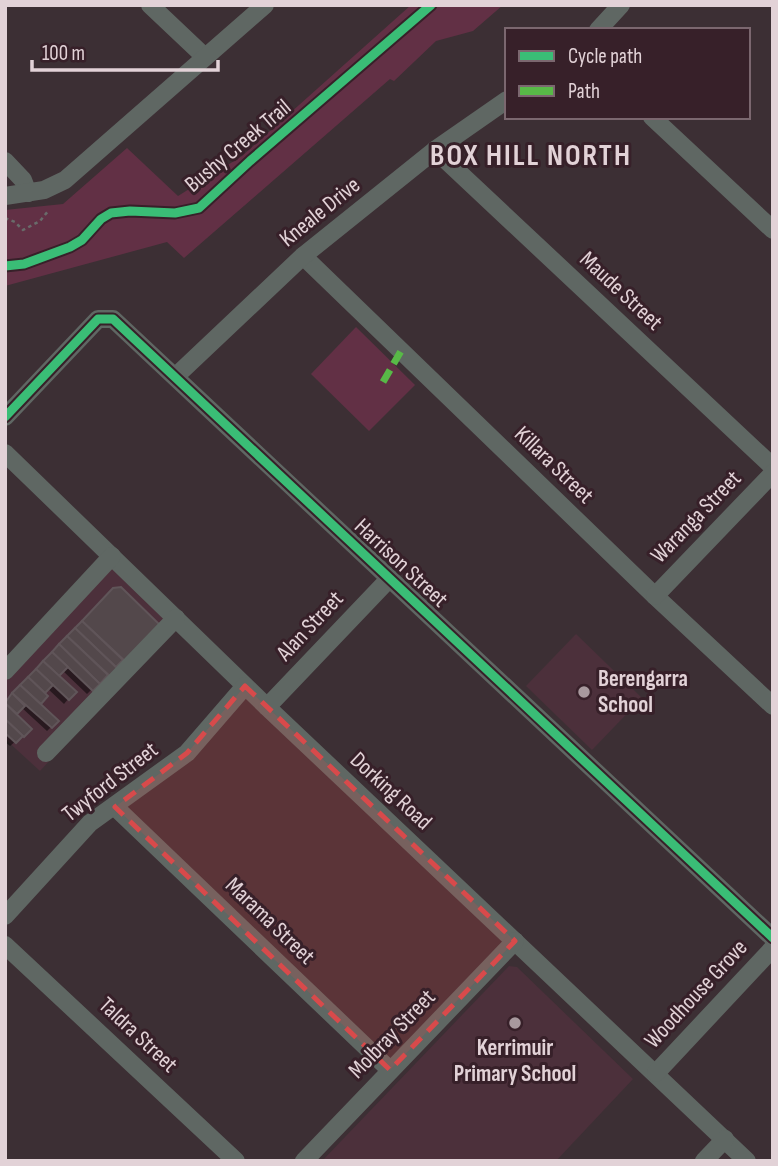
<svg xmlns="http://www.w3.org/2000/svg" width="778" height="1166" font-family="'Sofia Sans Condensed',sans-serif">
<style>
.built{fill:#4c303b}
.green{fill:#623045}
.shadow{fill:#0007}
.building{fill:#53484b;stroke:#605559;stroke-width:2}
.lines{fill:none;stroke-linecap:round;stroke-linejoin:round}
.path{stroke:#696b6a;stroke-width:2.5;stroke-dasharray:3.5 3.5;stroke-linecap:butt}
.minor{stroke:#5f6763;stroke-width:18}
.quiet{stroke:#58b947;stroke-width:7;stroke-dasharray:14 7;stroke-linecap:butt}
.cycleway-casing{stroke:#372029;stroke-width:13}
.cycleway{stroke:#3abd76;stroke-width:9}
.marked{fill:#d84a4b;fill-opacity:0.2;stroke:#d84a4b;stroke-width:5;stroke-dasharray:14 9;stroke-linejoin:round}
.poi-dot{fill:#a8999e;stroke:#372029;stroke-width:2.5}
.labels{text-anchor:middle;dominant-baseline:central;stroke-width:6;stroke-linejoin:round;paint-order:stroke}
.street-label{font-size:23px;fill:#e2d2d7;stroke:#372029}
.poi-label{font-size:23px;font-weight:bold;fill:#e2d2d7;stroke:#372029;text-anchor:start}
.district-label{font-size:30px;font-weight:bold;letter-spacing:2px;fill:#e2d2d7;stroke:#372029}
</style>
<rect width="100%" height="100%" fill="#3c2f34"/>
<!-- built -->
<g class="built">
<path d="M 113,561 L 177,622 L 40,771 L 5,739 L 5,676 Z"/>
<path d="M 576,634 L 642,698 L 592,750 L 526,686 Z"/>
<path d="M 509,966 L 517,967 L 633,1079 L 556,1161 L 322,1161 Z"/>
</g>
<!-- green -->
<g class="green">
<path d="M 411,5 L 503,5 L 473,31 L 436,41 L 394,81 L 390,79 L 184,258 L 167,242 L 5,286 L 5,210 L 63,204 L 127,148 L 178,196 L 242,156 Z"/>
<path d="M 356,327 L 415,385 L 369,431 L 311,374 Z"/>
</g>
<!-- shadow -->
<path class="shadow" d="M 114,589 L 160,627 L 106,686 L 100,681 L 87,694 L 62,670 L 57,676 L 74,692 L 64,704 L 47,688 L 43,693 L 46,696 L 38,704 L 57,721 L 47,731 L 21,707 L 15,714 L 30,729 L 10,746 L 5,742 L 5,703 Z"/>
<!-- building -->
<g class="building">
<path d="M 121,587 L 162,627 L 127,663 L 82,621 L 113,588 Z"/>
<path d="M 82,621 L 123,660 L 116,667 L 75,628 Z"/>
<path d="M 75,628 L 121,672 L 114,680 L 67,636 Z"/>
<path d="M 67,636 L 108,675 L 100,684 L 59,644 Z"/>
<path d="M 59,644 L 100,684 L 93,691 L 52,652 Z"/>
<path d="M 52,652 L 68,667 L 59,676 L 43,661 Z"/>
<path d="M 43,661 L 77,692 L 69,700 L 36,669 Z"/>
<path d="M 36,669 L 53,685 L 45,693 L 28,677 Z"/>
<path d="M 28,677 L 48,696 L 41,704 L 20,685 Z"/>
<path d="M 20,685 L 59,721 L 52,728 L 12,693 Z"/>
<path d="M 12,693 L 25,706 L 17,714 L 5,703 Z"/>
<path d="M 5,703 L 32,729 L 24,737 L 5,719 Z"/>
<path d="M 5,719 L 23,736 L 16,743 L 5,733 Z"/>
</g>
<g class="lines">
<!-- path -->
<path class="path" d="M 5,218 L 15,222 L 23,230 L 40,221 L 49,210"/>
<!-- minor -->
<g class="minor">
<path d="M 150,5 L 205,57"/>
<path d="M 598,30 L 621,5"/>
<path d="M 652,117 L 773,230"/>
<path d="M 435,150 L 773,467"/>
<path d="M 5,161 L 23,180 L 28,193"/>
<path d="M 5,196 L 44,190 L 65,180 L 265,5"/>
<path d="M 303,256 L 655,596 L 773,706"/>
<path d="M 176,376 L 303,256 L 435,150 L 507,100"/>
<path d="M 5,417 L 98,319 L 113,319 L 773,938"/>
<path d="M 5,453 L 267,707 L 747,1161"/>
<path d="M 655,596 L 773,473"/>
<path d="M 5,671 L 112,556"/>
<path d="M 267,707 L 389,579"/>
<path d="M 46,753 L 176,618"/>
<path d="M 115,807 L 390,1070"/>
<path d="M 5,916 L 90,823 L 187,753 L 245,686"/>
<path d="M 5,945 L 236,1161"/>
<path d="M 656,1073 L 773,948"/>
<path d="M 304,1161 L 515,941"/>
<path d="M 704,1161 L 725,1139"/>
</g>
<!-- quiet -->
<path class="quiet" d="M 383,382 L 401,351"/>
<defs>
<g id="cycleway">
<path d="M 5,266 L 24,264 L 70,247 L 82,240 L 101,219 L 111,213 L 130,211 L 175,213 L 199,208 L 250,161 L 431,5"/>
<path d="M 5,417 L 98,319 L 113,319 L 773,938"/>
</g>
</defs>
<!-- cycleway casing -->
<use href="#cycleway" class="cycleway-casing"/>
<!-- cycleway -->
<use href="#cycleway" class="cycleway"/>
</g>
<!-- marked area -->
<path class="marked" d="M 245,686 L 515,941 L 390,1070 L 115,807 L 187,753 Z"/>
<!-- markers -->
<g class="poi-dot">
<circle cx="584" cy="692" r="7"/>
<circle cx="515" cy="1023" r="7"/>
</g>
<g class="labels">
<!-- street labels -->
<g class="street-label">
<text transform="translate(238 146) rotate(-40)">Bushy Creek Trail</text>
<text transform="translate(320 212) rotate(-39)">Kneale Drive</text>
<text transform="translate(621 291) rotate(43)">Maude Street</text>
<text transform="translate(554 465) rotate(44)">Killara Street</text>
<text transform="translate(696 517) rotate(-46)">Waranga Street</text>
<text transform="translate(401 563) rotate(43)">Harrison Street</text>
<text transform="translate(310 626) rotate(-47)">Alan Street</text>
<text transform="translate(110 782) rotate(-38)">Twyford Street</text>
<text transform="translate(391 791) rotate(43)">Dorking Road</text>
<text transform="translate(270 921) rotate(44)">Marama Street</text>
<text transform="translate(696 994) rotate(-47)">Woodhouse Grove</text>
<text transform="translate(392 1034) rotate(-46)">Molbray Street</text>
<text transform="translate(138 1035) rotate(43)">Taldra Street</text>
</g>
<!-- poi labels -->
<g class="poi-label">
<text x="598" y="679">Berengarra<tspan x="598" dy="26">School</tspan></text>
<text x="515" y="1048" text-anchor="middle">Kerrimuir<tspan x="515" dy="26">Primary School</tspan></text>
</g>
<!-- district labels -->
<g class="district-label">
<text x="531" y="156">BOX HILL NORTH</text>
</g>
</g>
<!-- border -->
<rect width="778" height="1166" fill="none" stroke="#e2d2d7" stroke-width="14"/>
<!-- legend -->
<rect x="505" y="28" width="245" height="91" fill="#372029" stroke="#7b676f" stroke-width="2"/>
<rect x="519" y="51" width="35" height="10" fill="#3abd76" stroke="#7b676f" stroke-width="2"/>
<text x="568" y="63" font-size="21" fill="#e2d2d7">Cycle path</text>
<rect x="519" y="86" width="35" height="10" fill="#58b947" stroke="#7b676f" stroke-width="2"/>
<text x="568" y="98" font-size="21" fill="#e2d2d7">Path</text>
<!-- scale -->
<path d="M32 60v10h186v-10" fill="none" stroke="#e2d2d7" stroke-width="3.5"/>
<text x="42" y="60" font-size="21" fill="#e2d2d7" stroke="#372029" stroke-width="5" paint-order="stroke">100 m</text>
</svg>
